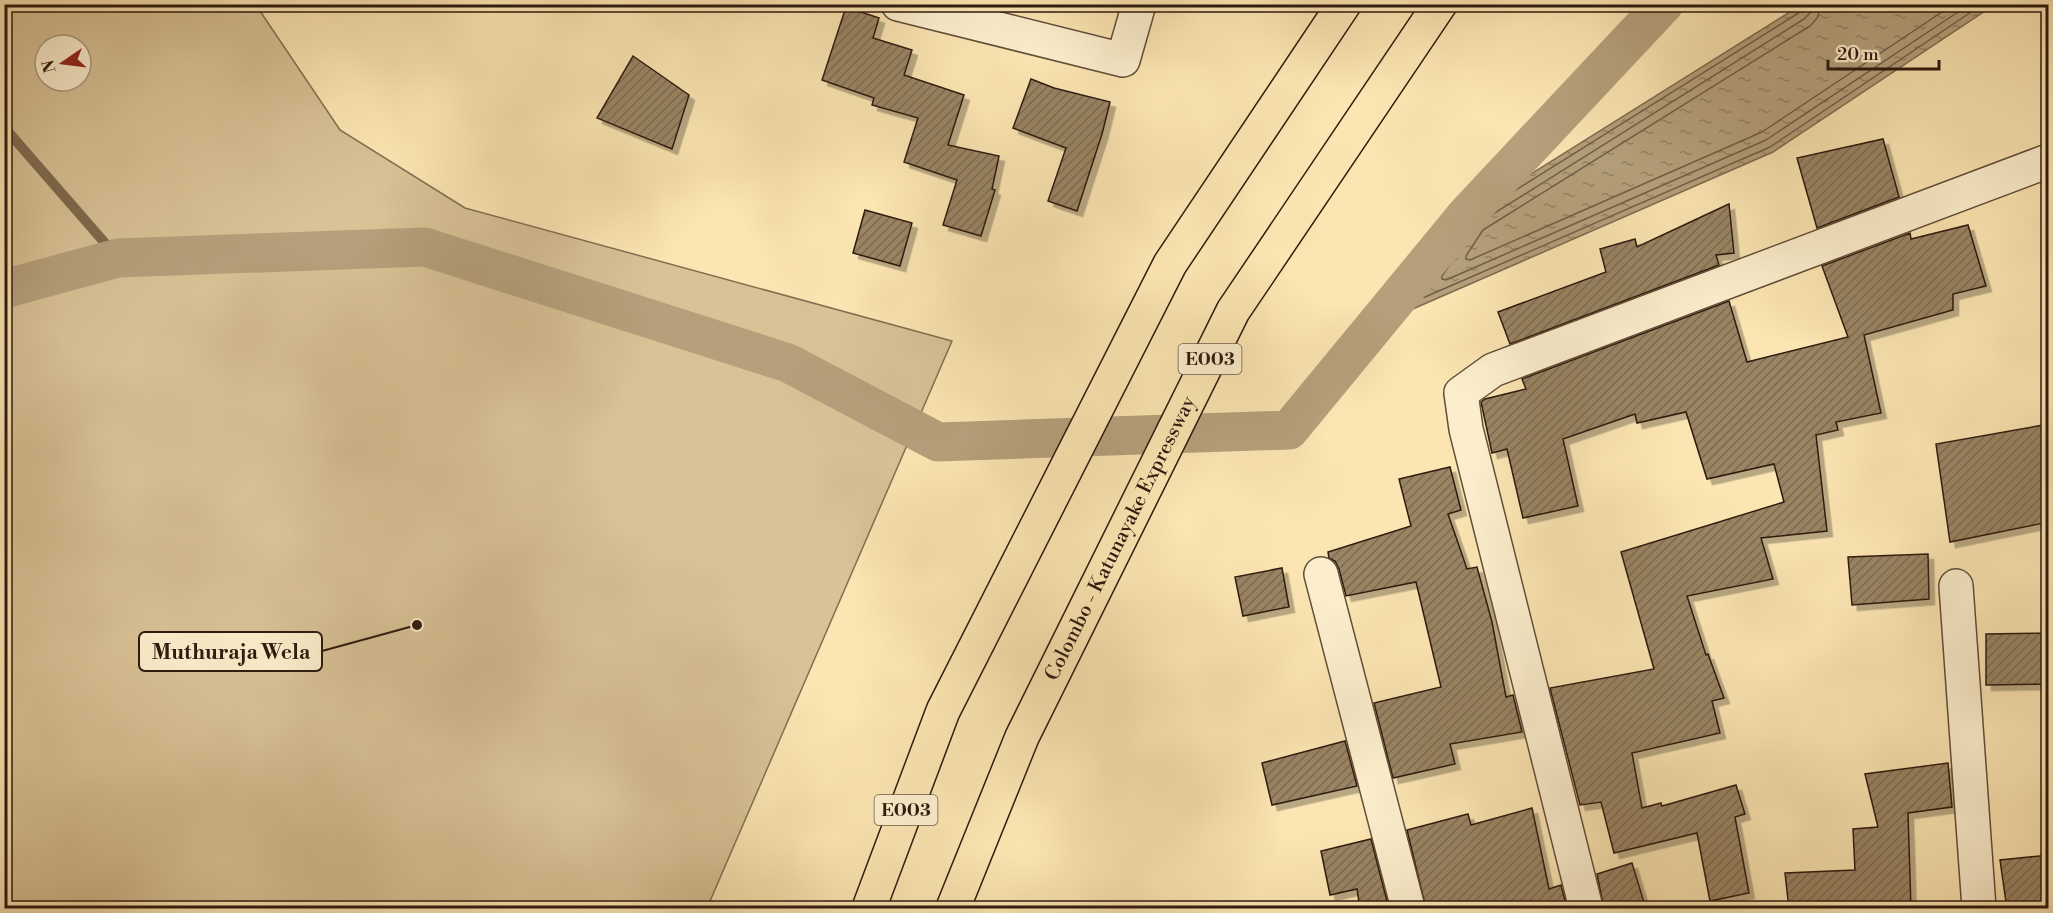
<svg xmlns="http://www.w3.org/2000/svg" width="2053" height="913" font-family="'Libre Bodoni',serif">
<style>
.grass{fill:#d8c296;stroke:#836e52;stroke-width:1.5;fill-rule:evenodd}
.water{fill:url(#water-ripples);stroke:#7f6a50;stroke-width:1.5}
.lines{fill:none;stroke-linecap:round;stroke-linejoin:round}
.shore{stroke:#725d45;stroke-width:1.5}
.stream{stroke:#7f6a50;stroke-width:10}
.canal{stroke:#b5a07b;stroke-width:39}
.building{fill:url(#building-hatch);stroke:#2e1a0f;stroke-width:1.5;filter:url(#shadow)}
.minor-casing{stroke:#614d38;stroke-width:36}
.motorway-casing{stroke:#2e1a0f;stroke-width:36}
.minor{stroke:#fceecd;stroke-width:33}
.motorway{stroke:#fbe5b2;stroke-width:33}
.labels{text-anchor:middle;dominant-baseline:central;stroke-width:4.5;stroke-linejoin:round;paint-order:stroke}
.shield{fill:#fceecd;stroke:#6c5a48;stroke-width:1.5}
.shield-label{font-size:18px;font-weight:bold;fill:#2e1a0f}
.street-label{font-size:20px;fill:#2e1a0f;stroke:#fceecd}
.leader{fill:none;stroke:#2e1a0f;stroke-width:2}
.callout-dot{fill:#2e1a0f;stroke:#fceecd;stroke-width:2}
.callout{fill:#fceecd;stroke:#2e1a0f;stroke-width:2}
.callout-label{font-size:21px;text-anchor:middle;font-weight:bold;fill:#2e1a0f}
</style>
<defs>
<pattern id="water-ripples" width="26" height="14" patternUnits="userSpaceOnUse" patternTransform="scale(1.5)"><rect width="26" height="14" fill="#b5a07b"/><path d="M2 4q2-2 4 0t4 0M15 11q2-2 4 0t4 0" fill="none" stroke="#948263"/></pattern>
<pattern id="building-hatch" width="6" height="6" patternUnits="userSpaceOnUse" patternTransform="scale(1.5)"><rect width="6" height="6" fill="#998464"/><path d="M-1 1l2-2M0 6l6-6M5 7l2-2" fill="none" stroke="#7d6b51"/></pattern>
<filter id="shadow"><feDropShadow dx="5.5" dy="5.5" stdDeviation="0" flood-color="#0004"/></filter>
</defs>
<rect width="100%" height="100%" fill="#fbe5b2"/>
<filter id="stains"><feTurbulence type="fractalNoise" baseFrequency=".00333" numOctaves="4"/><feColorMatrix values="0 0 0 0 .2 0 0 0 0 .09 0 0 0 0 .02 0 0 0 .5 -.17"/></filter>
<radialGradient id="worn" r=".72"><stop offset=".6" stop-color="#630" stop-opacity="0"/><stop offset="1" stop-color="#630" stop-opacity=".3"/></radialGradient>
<!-- grass -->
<path class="grass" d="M 5,4 L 256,5 L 340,130 L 465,208 L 952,341 L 707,908 L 5,908 ZM 45,45 L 81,45 L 81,81 L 45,81 Z"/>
<!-- water -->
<path class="water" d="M 1801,5 L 1994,5 L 1773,152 L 1399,315 L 1467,214 Z"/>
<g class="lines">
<!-- shore -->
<g class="shore">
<path d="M 1804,4 L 1800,12 L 1471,218 L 1421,293 L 1422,297 L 1425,297 L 1770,147 L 1983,4"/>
<path d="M 1811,4 L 1810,13 L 1804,19 L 1477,224 L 1442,276 L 1442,279 L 1446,280 L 1766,140 L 1970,4"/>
<path d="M 1820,4 L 1818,17 L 1810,26 L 1483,230 L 1466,256 L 1466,259 L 1470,260 L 1762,132 L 1954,4"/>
</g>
<!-- stream -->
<path class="stream" d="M 4,127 L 118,258"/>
<!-- canal -->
<path class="canal" d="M 4,289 L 118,258 L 425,247 L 788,363 L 938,442 L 1289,430 L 1467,214 L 1664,4"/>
</g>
<!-- building -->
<g class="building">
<path d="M 846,7 L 879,18 L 873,38 L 912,50 L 904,75 L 964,95 L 948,145 L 999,156 L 992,189 L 995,190 L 981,236 L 943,225 L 957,180 L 904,162 L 918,118 L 872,105 L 874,98 L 822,80 Z"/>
<path d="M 633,56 L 689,95 L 672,149 L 597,118 Z"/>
<path d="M 1031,79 L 1054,88 L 1110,102 L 1102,134 L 1077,211 L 1048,201 L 1066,148 L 1013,128 Z"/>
<path d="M 1883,139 L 1899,197 L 1817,228 L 1797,158 Z"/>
<path d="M 1729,204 L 1734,253 L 1716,255 L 1719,265 L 1510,344 L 1498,312 L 1606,272 L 1600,249 L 1635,239 L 1637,247 Z"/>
<path d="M 865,210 L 912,223 L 900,266 L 853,253 Z"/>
<path d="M 1968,225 L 1986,286 L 1953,294 L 1953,310 L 1864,335 L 1881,413 L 1836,422 L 1838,430 L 1816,435 L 1827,531 L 1761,538 L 1773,579 L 1687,596 L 1706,655 L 1708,654 L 1724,698 L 1712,701 L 1720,733 L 1632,753 L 1642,808 L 1661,803 L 1662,806 L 1736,785 L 1745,814 L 1735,817 L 1749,893 L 1710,901 L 1697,833 L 1614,853 L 1601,802 L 1580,805 L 1550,688 L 1654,669 L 1621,552 L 1784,502 L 1774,464 L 1707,479 L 1686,412 L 1637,423 L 1635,414 L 1563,439 L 1578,506 L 1523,518 L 1507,449 L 1492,453 L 1481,402 L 1485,399 L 1526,389 L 1522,379 L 1729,301 L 1747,362 L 1848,337 L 1822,266 L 1910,233 L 1911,239 Z"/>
<path d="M 2049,424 L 2049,522 L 1950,542 L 1936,444 Z"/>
<path d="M 1450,467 L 1461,510 L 1448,514 L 1467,569 L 1477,567 L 1492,622 L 1506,697 L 1513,695 L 1522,732 L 1450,744 L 1455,764 L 1393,778 L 1374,703 L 1441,687 L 1416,582 L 1346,596 L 1339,569 L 1335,561 L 1329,558 L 1328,552 L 1411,526 L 1399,479 Z"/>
<path d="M 1928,554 L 1929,599 L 1852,605 L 1848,557 Z"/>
<path d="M 1282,568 L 1289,607 L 1243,616 L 1235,577 Z"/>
<path d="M 2049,633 L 2049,684 L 1986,685 L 1986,634 Z"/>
<path d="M 1345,741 L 1357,786 L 1272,805 L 1262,763 Z"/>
<path d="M 1948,763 L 1952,807 L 1908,813 L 1911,909 L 1789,909 L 1785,873 L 1855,870 L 1853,829 L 1878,827 L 1865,774 Z"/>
<path d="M 1532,808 L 1549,889 L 1561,885 L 1567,909 L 1426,909 L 1407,830 L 1468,814 L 1471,825 Z"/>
<path d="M 1371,839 L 1389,909 L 1360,909 L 1357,889 L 1330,895 L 1321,851 Z"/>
<path d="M 2049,855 L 2049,909 L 2007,909 L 2000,860 Z"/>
<path d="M 1632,863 L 1646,909 L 1604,909 L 1597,874 Z"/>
</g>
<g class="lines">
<defs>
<g id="minor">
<path d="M 898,4 L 1123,60 L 1139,4"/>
<path d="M 1321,574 L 1408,908"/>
<path d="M 1956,586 L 1979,908"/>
<path d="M 1586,908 L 1466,429 L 1461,393 L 1493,370 L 2048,161"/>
</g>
<g id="motorway">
<path d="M 869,908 L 943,711 L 1170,264 L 1344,4"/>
<path id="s1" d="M 953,908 L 1022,737 L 1233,311 L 1440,4"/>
</g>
</defs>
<!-- minor casing -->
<use href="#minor" class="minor-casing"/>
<!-- motorway casing -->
<use href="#motorway" class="motorway-casing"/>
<!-- minor -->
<use href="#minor" class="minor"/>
<!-- motorway -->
<use href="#motorway" class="motorway"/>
</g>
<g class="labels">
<!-- shield labels -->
<g class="shield">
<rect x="1178.5" y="344" width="63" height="30" rx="4.5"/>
<rect x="874.5" y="795" width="63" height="30" rx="4.5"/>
</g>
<g class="shield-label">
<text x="1210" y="359">E003</text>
<text x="906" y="810">E003</text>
</g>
<!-- street labels -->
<g class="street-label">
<text stroke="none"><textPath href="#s1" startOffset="406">Colombo - Katunayake Expressway</textPath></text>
</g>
</g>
<!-- callouts -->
<path class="leader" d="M417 625L322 651"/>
<circle class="callout-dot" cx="417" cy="625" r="6"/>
<rect class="callout" x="139" y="632" width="183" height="39" rx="6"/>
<g class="callout-label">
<text x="231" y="659">Muthuraja Wela</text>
</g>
<!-- margin -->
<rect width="2053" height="913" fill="none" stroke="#fbe5b2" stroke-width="24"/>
<rect x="6" y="6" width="2041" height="901" fill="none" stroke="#2e1a0f" stroke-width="3"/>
<rect x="12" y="12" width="2029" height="889" fill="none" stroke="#2e1a0f" stroke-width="1.5"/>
<!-- north arrow -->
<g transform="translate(63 63) rotate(256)"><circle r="28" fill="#fceecd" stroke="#aa9981" stroke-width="1.5"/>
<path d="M0-4.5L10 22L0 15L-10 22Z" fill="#8f2418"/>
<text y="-9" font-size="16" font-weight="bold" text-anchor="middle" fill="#2e1a0f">N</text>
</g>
<!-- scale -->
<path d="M1828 60v9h111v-9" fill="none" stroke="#2e1a0f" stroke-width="3"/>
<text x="1837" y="60" font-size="18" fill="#2e1a0f" stroke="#fceecd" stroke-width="4.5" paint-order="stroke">20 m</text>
<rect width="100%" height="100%" filter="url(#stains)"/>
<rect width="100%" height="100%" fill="url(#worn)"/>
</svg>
